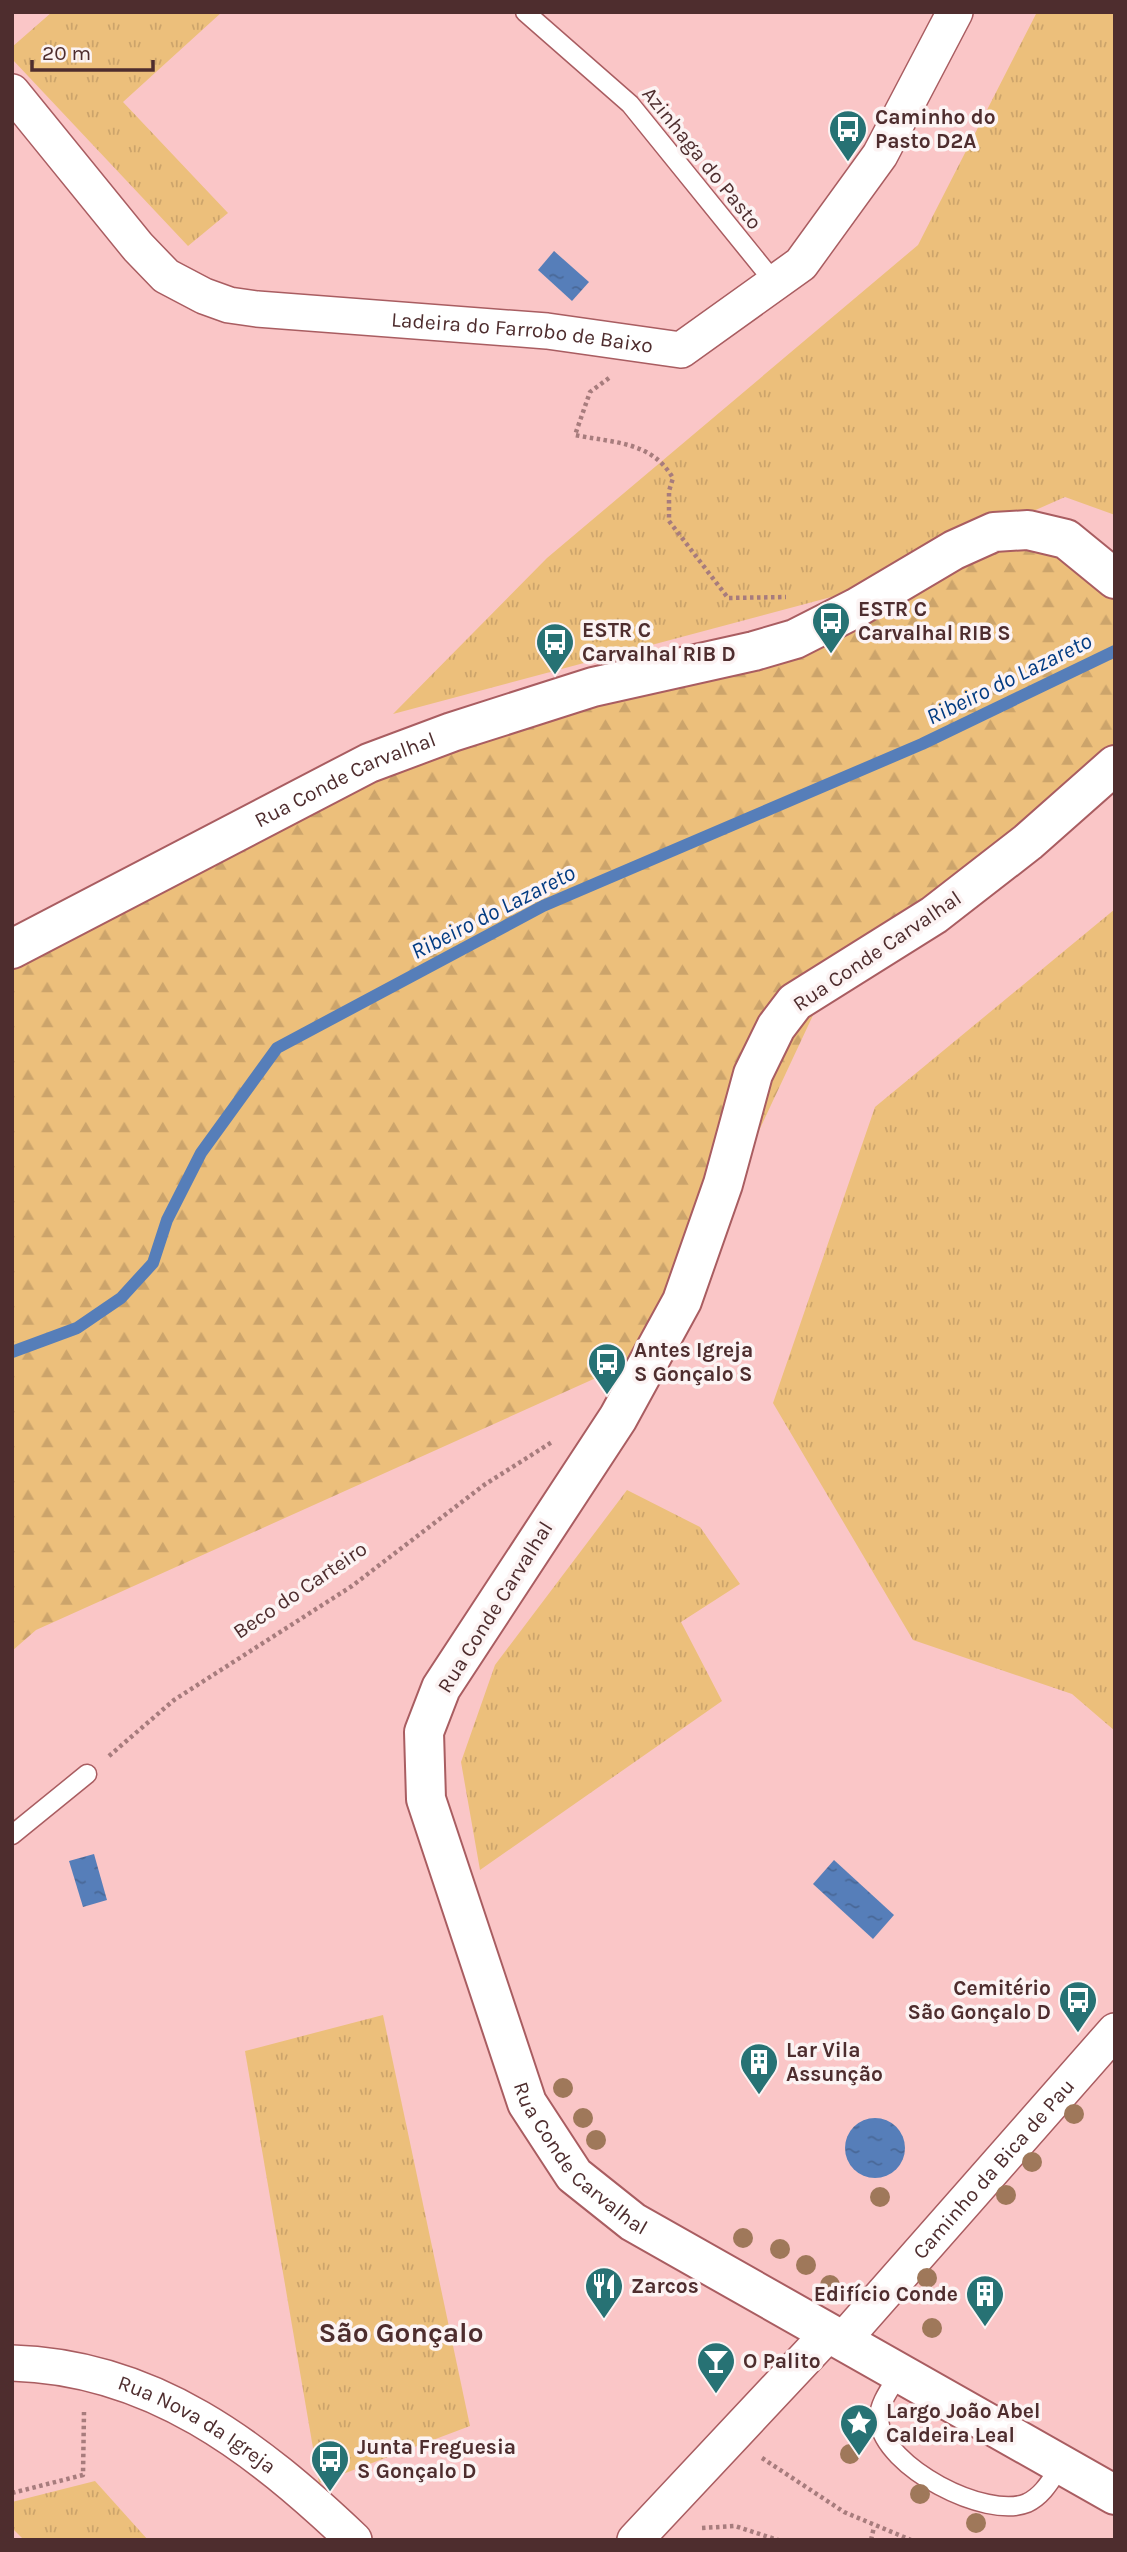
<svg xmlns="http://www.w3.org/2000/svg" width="1127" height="2552" font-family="Karla,sans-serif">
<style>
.grass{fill:url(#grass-tufts)}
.forest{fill:url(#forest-firs)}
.water{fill:url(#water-ripples)}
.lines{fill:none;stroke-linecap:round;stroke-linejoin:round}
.stream{stroke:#567eb9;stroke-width:12}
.service-casing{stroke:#a95d61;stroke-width:21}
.minor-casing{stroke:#a95d61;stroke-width:38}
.secondary-casing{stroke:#a95d61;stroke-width:42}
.path{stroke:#a77c7d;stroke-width:4.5;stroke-dasharray:3.5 3.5;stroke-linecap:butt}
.service{stroke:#fff;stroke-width:18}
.minor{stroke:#fff;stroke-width:35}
.secondary{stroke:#fff;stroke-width:38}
.tree{fill:#9f785a}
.labels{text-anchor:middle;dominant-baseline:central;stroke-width:7;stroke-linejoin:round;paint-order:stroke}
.poi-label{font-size:21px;font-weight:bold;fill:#4e2d2e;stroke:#fcf3f3;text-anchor:start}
.street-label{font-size:21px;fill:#4e2d2e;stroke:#fcf3f3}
.water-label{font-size:23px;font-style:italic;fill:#023b82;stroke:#fcf3f3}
.district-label{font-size:28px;font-weight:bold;fill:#4e2d2e;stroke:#fcf3f3}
</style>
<defs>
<pattern id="grass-tufts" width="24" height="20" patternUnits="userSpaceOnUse" patternTransform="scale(1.75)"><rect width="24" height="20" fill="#ecbf7b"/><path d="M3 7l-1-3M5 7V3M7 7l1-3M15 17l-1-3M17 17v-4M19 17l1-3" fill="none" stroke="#cca46b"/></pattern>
<pattern id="forest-firs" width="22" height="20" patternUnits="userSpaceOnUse" patternTransform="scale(1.75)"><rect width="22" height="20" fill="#ecbf7b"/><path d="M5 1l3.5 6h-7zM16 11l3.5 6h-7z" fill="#cca46b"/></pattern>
<pattern id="water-ripples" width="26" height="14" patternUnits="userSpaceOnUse" patternTransform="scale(1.75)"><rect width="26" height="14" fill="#567eb9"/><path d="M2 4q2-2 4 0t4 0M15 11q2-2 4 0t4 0" fill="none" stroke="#496897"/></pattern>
</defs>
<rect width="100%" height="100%" fill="#fac6c7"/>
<!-- grass -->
<g class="grass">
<path d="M 52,12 L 222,12 L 123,102 L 228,213 L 188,246 L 12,59 L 12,47 Z"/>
<path d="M 1037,12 L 1115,12 L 1115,515 L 1065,497 L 850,592 L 393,714 L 547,558 L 918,245 Z"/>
<path d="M 1115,909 L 1115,1731 L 1072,1694 L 913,1640 L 773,1403 L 875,1107 Z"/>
<path d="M 627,1490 L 700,1527 L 740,1584 L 681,1622 L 722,1701 L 480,1870 L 461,1762 L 495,1665 Z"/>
<path d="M 383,2015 L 470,2426 L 319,2483 L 245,2051 Z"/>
<path d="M 95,2481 L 148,2540 L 24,2540 L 12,2528 L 12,2502 Z"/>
</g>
<!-- forest -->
<path class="forest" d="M 1066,539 L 1115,579 L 1115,765 L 829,981 L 656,1351 L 36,1630 L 12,1651 L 12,949 L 303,796 L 754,651 L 954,550 Z"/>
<!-- water -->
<g class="water">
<path d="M 554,251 L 589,282 L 572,301 L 538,270 Z"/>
<path d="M 94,1854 L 107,1900 L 83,1907 L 69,1861 Z"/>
<path d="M 834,1860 L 894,1915 L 873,1939 L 813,1884 Z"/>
<circle cx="875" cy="2148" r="30"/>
</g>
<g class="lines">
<!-- stream -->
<path class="stream" d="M 12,1352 L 77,1328 L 121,1298 L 153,1263 L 167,1220 L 201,1153 L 277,1048 L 543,906 L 922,744 L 1115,651"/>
<defs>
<g id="service">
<path d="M 525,12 L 630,104 L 775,283"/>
<path d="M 12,1835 L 87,1774"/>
<path d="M 900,2373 C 892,2386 877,2405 879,2421 C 884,2467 986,2520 1027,2503 C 1044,2495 1052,2478 1062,2464"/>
</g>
<g id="minor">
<path id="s1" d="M 12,92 L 138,247 L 166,276 L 204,296 L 229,305 L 257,309 L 547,331 L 681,350 L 801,264 L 880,155 L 955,12"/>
<path id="s2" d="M 843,2340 L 1115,2031"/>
<path id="s3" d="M 12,2363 C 153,2367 256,2447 354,2540"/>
<path d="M 635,2540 L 829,2333"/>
</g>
<g id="secondary">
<path id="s4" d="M 1115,765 L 1028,842 L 934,915 L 795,1002 L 776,1027 L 753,1074 L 723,1184 L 682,1301 L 618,1418 L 441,1688 L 424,1732 L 426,1799 L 527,2103 L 574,2175 L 633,2222 L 1115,2495"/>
<path id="s5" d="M 12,949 L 369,763 L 452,732 L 593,687 L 754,651 L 795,639 L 856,608 L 954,550 L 994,532 L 1028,530 L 1066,539 L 1115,579"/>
</g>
</defs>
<!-- service casing -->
<use href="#service" class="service-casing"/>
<!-- minor casing -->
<use href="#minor" class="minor-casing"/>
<!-- secondary casing -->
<use href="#secondary" class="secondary-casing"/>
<!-- path -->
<g class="path">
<path d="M 609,378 L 590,392 L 575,435 C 614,443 651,441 673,478 L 669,491 L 669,521 L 728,598 L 786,597"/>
<path d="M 109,1756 L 174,1700 L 352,1586 L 484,1485 L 552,1442"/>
<path d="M 762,2458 L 844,2512 L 911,2540"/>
<path d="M 12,2493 L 83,2475 L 84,2412"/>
<path d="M 702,2528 L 735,2526 L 778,2540"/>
<path d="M 871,2540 L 874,2527"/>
</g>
<!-- service -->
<use href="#service" class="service"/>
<!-- minor -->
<use href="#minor" class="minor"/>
<!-- secondary -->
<use href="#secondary" class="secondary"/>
</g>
<!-- trees -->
<g class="tree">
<circle cx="563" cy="2088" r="10"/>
<circle cx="1074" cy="2114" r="10"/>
<circle cx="583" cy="2118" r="10"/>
<circle cx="596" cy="2140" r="10"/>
<circle cx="1032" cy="2162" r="10"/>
<circle cx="1006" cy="2195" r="10"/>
<circle cx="880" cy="2197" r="10"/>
<circle cx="743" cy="2238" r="10"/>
<circle cx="780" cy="2249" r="10"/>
<circle cx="806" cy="2265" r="10"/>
<circle cx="927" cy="2278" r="10"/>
<circle cx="830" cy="2285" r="10"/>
<circle cx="932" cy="2328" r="10"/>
<circle cx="850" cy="2454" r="10"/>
<circle cx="920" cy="2494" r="10"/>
<circle cx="976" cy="2523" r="10"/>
</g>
<!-- icons -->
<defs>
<symbol id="bus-pin" viewBox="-11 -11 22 30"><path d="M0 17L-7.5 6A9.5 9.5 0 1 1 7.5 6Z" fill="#277274" stroke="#fcf3f3"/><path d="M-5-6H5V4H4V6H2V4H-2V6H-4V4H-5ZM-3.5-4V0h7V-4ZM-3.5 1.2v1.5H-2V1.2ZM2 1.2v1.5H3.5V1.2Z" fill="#fff"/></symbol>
<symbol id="building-pin" viewBox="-11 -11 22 30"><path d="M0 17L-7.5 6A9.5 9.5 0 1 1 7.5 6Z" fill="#277274" stroke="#fcf3f3"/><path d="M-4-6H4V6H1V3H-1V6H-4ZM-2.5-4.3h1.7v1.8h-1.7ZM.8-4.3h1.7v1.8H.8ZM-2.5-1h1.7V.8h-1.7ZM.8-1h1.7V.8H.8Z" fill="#fff"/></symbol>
<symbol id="restaurant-pin" viewBox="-11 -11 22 30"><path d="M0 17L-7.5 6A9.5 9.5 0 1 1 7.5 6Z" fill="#277274" stroke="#fcf3f3"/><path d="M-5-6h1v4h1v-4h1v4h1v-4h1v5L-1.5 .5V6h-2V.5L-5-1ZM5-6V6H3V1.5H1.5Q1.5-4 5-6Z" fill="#fff"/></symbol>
<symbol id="bar-pin" viewBox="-11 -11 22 30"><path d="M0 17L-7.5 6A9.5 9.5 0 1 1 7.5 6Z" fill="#277274" stroke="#fcf3f3"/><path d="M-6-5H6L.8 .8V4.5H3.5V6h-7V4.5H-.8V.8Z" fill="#fff"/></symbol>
<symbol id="sight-pin" viewBox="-11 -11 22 30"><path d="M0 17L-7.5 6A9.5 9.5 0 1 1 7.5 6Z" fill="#277274" stroke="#fcf3f3"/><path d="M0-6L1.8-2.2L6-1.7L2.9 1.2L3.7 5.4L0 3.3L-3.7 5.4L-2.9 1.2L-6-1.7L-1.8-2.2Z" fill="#fff"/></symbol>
</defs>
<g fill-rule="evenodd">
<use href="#bus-pin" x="826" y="107" width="44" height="60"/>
<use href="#bus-pin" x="809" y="599" width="44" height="60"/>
<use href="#bus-pin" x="533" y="620" width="44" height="60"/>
<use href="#bus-pin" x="585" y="1340" width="44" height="60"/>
<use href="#bus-pin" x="1056" y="1978" width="44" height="60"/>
<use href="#building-pin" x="737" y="2040" width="44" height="60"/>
<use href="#restaurant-pin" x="582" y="2264" width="44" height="60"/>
<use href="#building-pin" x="963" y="2272" width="44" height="60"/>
<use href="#bar-pin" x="694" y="2339" width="44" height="60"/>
<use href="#sight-pin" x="837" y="2401" width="44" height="60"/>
<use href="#bus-pin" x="308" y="2437" width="44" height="60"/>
</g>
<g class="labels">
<!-- poi labels -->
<g class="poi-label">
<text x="875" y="117">Caminho do<tspan x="875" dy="24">Pasto D2A</tspan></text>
<text x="858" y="609">ESTR C<tspan x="858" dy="24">Carvalhal RIB S</tspan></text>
<text x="582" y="630">ESTR C<tspan x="582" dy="24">Carvalhal RIB D</tspan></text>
<text x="634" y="1350">Antes Igreja<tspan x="634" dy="24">S Gonçalo S</tspan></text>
<text x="1051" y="1988" text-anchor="end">Cemitério<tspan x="1051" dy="24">São Gonçalo D</tspan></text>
<text x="786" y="2050">Lar Vila<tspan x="786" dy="24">Assunção</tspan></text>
<text x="631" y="2286">Zarcos</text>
<text x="958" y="2294" text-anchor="end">Edifício Conde</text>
<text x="743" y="2361">O Palito</text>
<text x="886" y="2411">Largo João Abel<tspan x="886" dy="24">Caldeira Leal</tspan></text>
<text x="357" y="2447">Junta Freguesia<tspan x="357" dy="24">S Gonçalo D</tspan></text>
</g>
<!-- street labels -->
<g class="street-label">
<text transform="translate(702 158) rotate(51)">Azinhaga do Pasto</text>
<text stroke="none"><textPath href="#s1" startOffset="604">Ladeira do Farrobo de Baixo</textPath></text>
<text stroke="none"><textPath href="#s5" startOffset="374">Rua Conde Carvalhal</textPath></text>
<text transform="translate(877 951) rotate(-34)">Rua Conde Carvalhal</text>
<text transform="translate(300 1590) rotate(-34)">Beco do Carteiro</text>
<text transform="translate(495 1607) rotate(-58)">Rua Conde Carvalhal</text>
<text stroke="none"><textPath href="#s4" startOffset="1689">Rua Conde Carvalhal</textPath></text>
<text stroke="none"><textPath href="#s2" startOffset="228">Caminho da Bica de Pau</textPath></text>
<text stroke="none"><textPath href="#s3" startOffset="198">Rua Nova da Igreja</textPath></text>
</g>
<!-- water labels -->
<g class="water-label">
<text transform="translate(1009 679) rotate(-26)">Ribeiro do Lazareto</text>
<text transform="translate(493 912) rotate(-27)">Ribeiro do Lazareto</text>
</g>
<!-- district labels -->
<g class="district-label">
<text x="401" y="2332">São Gonçalo</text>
</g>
</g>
<!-- border -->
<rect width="1127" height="2552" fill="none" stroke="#4e2d2e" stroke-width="28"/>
<!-- scale -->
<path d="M32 60v10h121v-10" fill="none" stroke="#4e2d2e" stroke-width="3.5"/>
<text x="42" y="60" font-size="21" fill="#4e2d2e" stroke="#fcf3f3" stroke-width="5" paint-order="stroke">20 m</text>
</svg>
